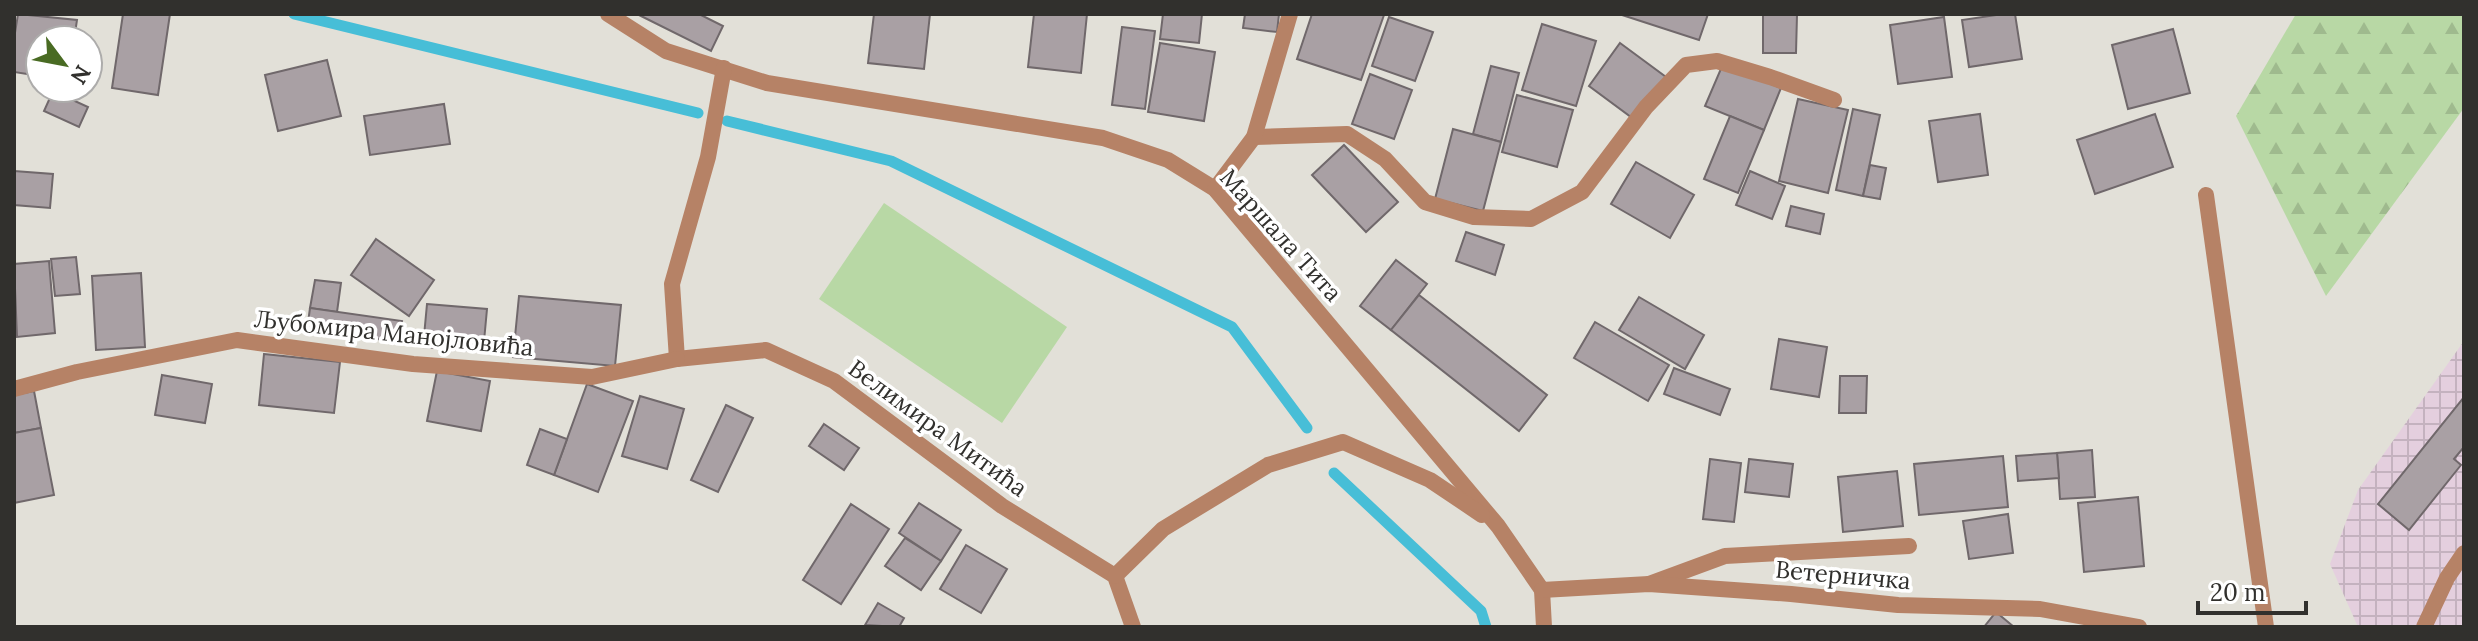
<svg xmlns="http://www.w3.org/2000/svg" width="2478" height="641" font-family="Lora,serif">
<style>
.industrial{fill:url(#industrial-grid)}
.forest{fill:url(#forest-firs)}
.park{fill:#b8d8a5}
.lines{fill:none;stroke-linecap:round;stroke-linejoin:round}
.stream{stroke:#47bed7;stroke-width:11}
.building{fill:#a9a0a4;stroke:#70686b;stroke-width:2}
.service{stroke:#b68266;stroke-width:16}
.minor{stroke:#b68266;stroke-width:16}
.labels{text-anchor:middle;dominant-baseline:central;stroke-width:7;stroke-linejoin:round;paint-order:stroke}
.street-label{font-size:24px;fill:#31302d;stroke:#fff}
</style>
<defs>
<pattern id="industrial-grid" width="8" height="8" patternUnits="userSpaceOnUse" patternTransform="scale(2)"><rect width="8" height="8" fill="#e4cfde"/><path d="M0 4h8M4 0v8" fill="none" stroke="#c4b2bf"/></pattern>
<pattern id="forest-firs" width="22" height="20" patternUnits="userSpaceOnUse" patternTransform="scale(2)"><rect width="22" height="20" fill="#b8d8a5"/><path d="M5 1l3.5 6h-7zM16 11l3.5 6h-7z" fill="#9fba8e"/></pattern>
</defs>
<rect width="100%" height="100%" fill="#e2e0d8"/>
<!-- industrial -->
<path class="industrial" d="M 2464,341 L 2464,627 L 2358,627 L 2330,564 L 2358,490 Z"/>
<!-- forest -->
<path class="forest" d="M 2296,14 L 2464,14 L 2464,108 L 2326,296 L 2236,116 Z"/>
<!-- park -->
<path class="park" d="M 884,203 L 1067,327 L 1002,423 L 819,299 Z"/>
<g class="lines">
<!-- stream -->
<g class="stream">
<path d="M 294,14 L 698,113"/>
<path d="M 727,121 L 891,161 L 1232,327 L 1307,428"/>
<path d="M 1334,473 L 1481,611 L 1486,627"/>
</g>
</g>
<!-- building -->
<g class="building">
<path d="M 18,14 L 77,20 L 74,40 L 40,40 L 40,76 L 14,72 L 14,39 Z"/>
<path d="M 123,14 L 170,14 L 158,95 L 112,88 Z"/>
<path d="M 637,14 L 699,14 L 723,26 L 711,51 Z"/>
<path d="M 874,14 L 930,14 L 924,69 L 868,63 Z"/>
<path d="M 1034,14 L 1087,14 L 1081,73 L 1028,67 Z"/>
<path d="M 1163,14 L 1202,14 L 1199,43 L 1160,39 Z"/>
<path d="M 1245,14 L 1279,14 L 1277,32 L 1243,28 Z"/>
<path d="M 1312,14 L 1384,15 L 1361,80 L 1297,59 Z"/>
<path d="M 1619,14 L 1708,14 L 1699,40 Z"/>
<path d="M 1763,14 L 1797,15 L 1796,53 L 1763,53 Z"/>
<path d="M 2003,14 L 2015,14 L 2022,59 L 1969,67 L 1962,20 Z"/>
<path d="M 1389,17 L 1433,32 L 1415,81 L 1372,66 Z"/>
<path d="M 1944,17 L 1952,77 L 1898,84 L 1890,25 Z"/>
<path d="M 1542,24 L 1596,41 L 1576,106 L 1522,90 Z"/>
<path d="M 1122,27 L 1155,31 L 1145,109 L 1112,105 Z"/>
<path d="M 2173,29 L 2190,93 L 2128,109 L 2112,45 Z"/>
<path d="M 1160,43 L 1215,52 L 1204,121 L 1148,112 Z"/>
<path d="M 1620,43 L 1666,77 L 1635,120 L 1589,86 Z"/>
<path d="M 327,60 L 341,116 L 278,131 L 265,75 Z"/>
<path d="M 1723,64 L 1781,88 L 1764,130 L 1705,106 Z"/>
<path d="M 1491,66 L 1519,73 L 1501,142 L 1473,134 Z"/>
<path d="M 1370,74 L 1412,90 L 1394,139 L 1352,124 Z"/>
<path d="M 53,91 L 88,107 L 79,127 L 44,111 Z"/>
<path d="M 1517,95 L 1573,110 L 1557,167 L 1502,152 Z"/>
<path d="M 1798,99 L 1848,110 L 1828,193 L 1779,181 Z"/>
<path d="M 444,104 L 450,144 L 370,155 L 364,116 Z"/>
<path d="M 1853,109 L 1880,115 L 1863,196 L 1836,190 Z"/>
<path d="M 1980,114 L 1988,175 L 1938,182 L 1929,121 Z"/>
<path d="M 2155,114 L 2173,167 L 2095,194 L 2077,140 Z"/>
<path d="M 1730,116 L 1764,130 L 1738,193 L 1704,179 Z"/>
<path d="M 1453,129 L 1501,142 L 1483,211 L 1435,199 Z"/>
<path d="M 1344,145 L 1398,202 L 1366,232 L 1312,175 Z"/>
<path d="M 1636,162 L 1694,195 L 1670,238 L 1611,204 Z"/>
<path d="M 1870,165 L 1886,168 L 1880,199 L 1863,196 Z"/>
<path d="M 14,171 L 53,174 L 50,208 L 14,205 Z"/>
<path d="M 1750,171 L 1785,186 L 1772,219 L 1736,205 Z"/>
<path d="M 1791,206 L 1824,214 L 1820,234 L 1786,226 Z"/>
<path d="M 1466,232 L 1504,245 L 1495,275 L 1456,261 Z"/>
<path d="M 376,239 L 434,280 L 409,316 L 351,275 Z"/>
<path d="M 76,257 L 80,294 L 55,296 L 51,259 Z"/>
<path d="M 1396,260 L 1427,284 L 1391,330 L 1360,306 Z"/>
<path d="M 49,261 L 55,333 L 17,337 L 14,264 Z"/>
<path d="M 141,273 L 145,347 L 96,350 L 92,276 Z"/>
<path d="M 315,280 L 341,283 L 337,312 L 310,308 Z"/>
<path d="M 1419,295 L 1547,395 L 1519,431 L 1391,330 Z"/>
<path d="M 519,296 L 621,305 L 615,366 L 513,357 Z"/>
<path d="M 1639,297 L 1704,335 L 1685,369 L 1619,330 Z"/>
<path d="M 427,304 L 487,309 L 483,352 L 423,347 Z"/>
<path d="M 310,308 L 402,321 L 399,342 L 307,330 Z"/>
<path d="M 1595,322 L 1669,365 L 1648,401 L 1574,358 Z"/>
<path d="M 1779,339 L 1827,347 L 1819,397 L 1771,389 Z"/>
<path d="M 264,354 L 340,362 L 334,413 L 259,405 Z"/>
<path d="M 1674,368 L 1730,389 L 1720,415 L 1664,394 Z"/>
<path d="M 437,371 L 490,381 L 481,431 L 427,421 Z"/>
<path d="M 162,375 L 212,384 L 205,423 L 155,415 Z"/>
<path d="M 1840,376 L 1867,376 L 1866,413 L 1839,413 Z"/>
<path d="M 587,384 L 633,401 L 598,492 L 554,475 Z"/>
<path d="M 34,391 L 41,428 L 14,433 L 14,395 Z"/>
<path d="M 640,396 L 684,409 L 667,469 L 622,456 Z"/>
<path d="M 2464,397 L 2464,447 L 2454,459 L 2461,465 L 2409,530 L 2378,504 Z"/>
<path d="M 726,405 L 753,418 L 718,492 L 691,480 Z"/>
<path d="M 824,424 L 859,448 L 844,470 L 809,446 Z"/>
<path d="M 41,428 L 54,495 L 14,503 L 14,433 Z"/>
<path d="M 540,429 L 567,439 L 554,475 L 527,465 Z"/>
<path d="M 2092,450 L 2095,497 L 2060,499 L 2057,453 Z"/>
<path d="M 2057,453 L 2059,478 L 2018,481 L 2016,456 Z"/>
<path d="M 2003,456 L 2008,507 L 1919,515 L 1914,464 Z"/>
<path d="M 1710,459 L 1741,463 L 1734,522 L 1703,519 Z"/>
<path d="M 1749,459 L 1793,464 L 1789,497 L 1745,492 Z"/>
<path d="M 1897,471 L 1903,526 L 1843,532 L 1838,477 Z"/>
<path d="M 2138,497 L 2144,566 L 2084,572 L 2078,503 Z"/>
<path d="M 919,503 L 961,530 L 941,561 L 899,533 Z"/>
<path d="M 851,504 L 889,529 L 841,604 L 803,580 Z"/>
<path d="M 2008,514 L 2013,553 L 1969,559 L 1963,521 Z"/>
<path d="M 905,538 L 941,561 L 921,590 L 885,566 Z"/>
<path d="M 966,545 L 1007,569 L 981,613 L 940,589 Z"/>
<path d="M 878,603 L 904,618 L 899,627 L 865,625 Z"/>
<path d="M 1996,612 L 2014,627 L 1984,627 Z"/>
</g>
<g class="lines">
<!-- service -->
<g class="service">
<path d="M 2206,195 L 2266,627"/>
<path d="M 1649,584 L 1725,556 L 1909,546"/>
<path d="M 2424,627 L 2447,578 L 2464,553"/>
</g>
<!-- minor -->
<g class="minor">
<path d="M 608,14 L 666,51 L 767,83 L 1103,138 L 1168,160 L 1215,189 L 1498,526 L 1542,590 L 1544,627"/>
<path d="M 724,68 L 708,157 L 672,284 L 677,359 L 766,350 L 834,381 L 1002,506 L 1115,576 L 1133,627"/>
<path d="M 1254,137 L 1347,134 L 1385,159 L 1425,202 L 1474,217 L 1531,219 L 1582,192 L 1646,107 L 1686,65 L 1717,61 L 1770,77 L 1834,100"/>
<path d="M 1215,189 L 1254,137 L 1290,14"/>
<path d="M 14,389 L 77,372 L 237,340 L 413,364 L 592,377 L 677,359"/>
<path d="M 1115,576 L 1163,529 L 1268,465 L 1343,442 L 1430,480 L 1482,515"/>
<path d="M 1542,590 L 1649,584 L 1791,594 L 1898,605 L 2040,609 L 2139,627"/>
</g>
</g>
<g class="labels">
<!-- street labels -->
<g class="street-label">
<text transform="translate(1281 235) rotate(48)">Маршала Тита</text>
<text transform="translate(394 333) rotate(6)">Љубомира Манојловића</text>
<text transform="translate(938 428) rotate(36)">Велимира Митића</text>
<text transform="translate(1843 575) rotate(5)">Ветерничка</text>
</g>
</g>
<!-- border -->
<rect width="2478" height="641" fill="none" stroke="#31302d" stroke-width="32"/>
<!-- north arrow -->
<g transform="translate(64 64) rotate(122)"><circle r="38" fill="#ffffff" stroke="#adacab" stroke-width="2"/>
<path d="M0-6L14 30L0 20L-14 30Z" fill="#496b23"/>
<text y="-12" font-size="22" font-weight="bold" text-anchor="middle" fill="#31302d">N</text>
</g>
<!-- scale -->
<path d="M2198 601v12h108v-12" fill="none" stroke="#31302d" stroke-width="4"/>
<text x="2210" y="601" font-size="24" fill="#31302d" stroke="#ffffff" stroke-width="6" paint-order="stroke">20 m</text>
</svg>
